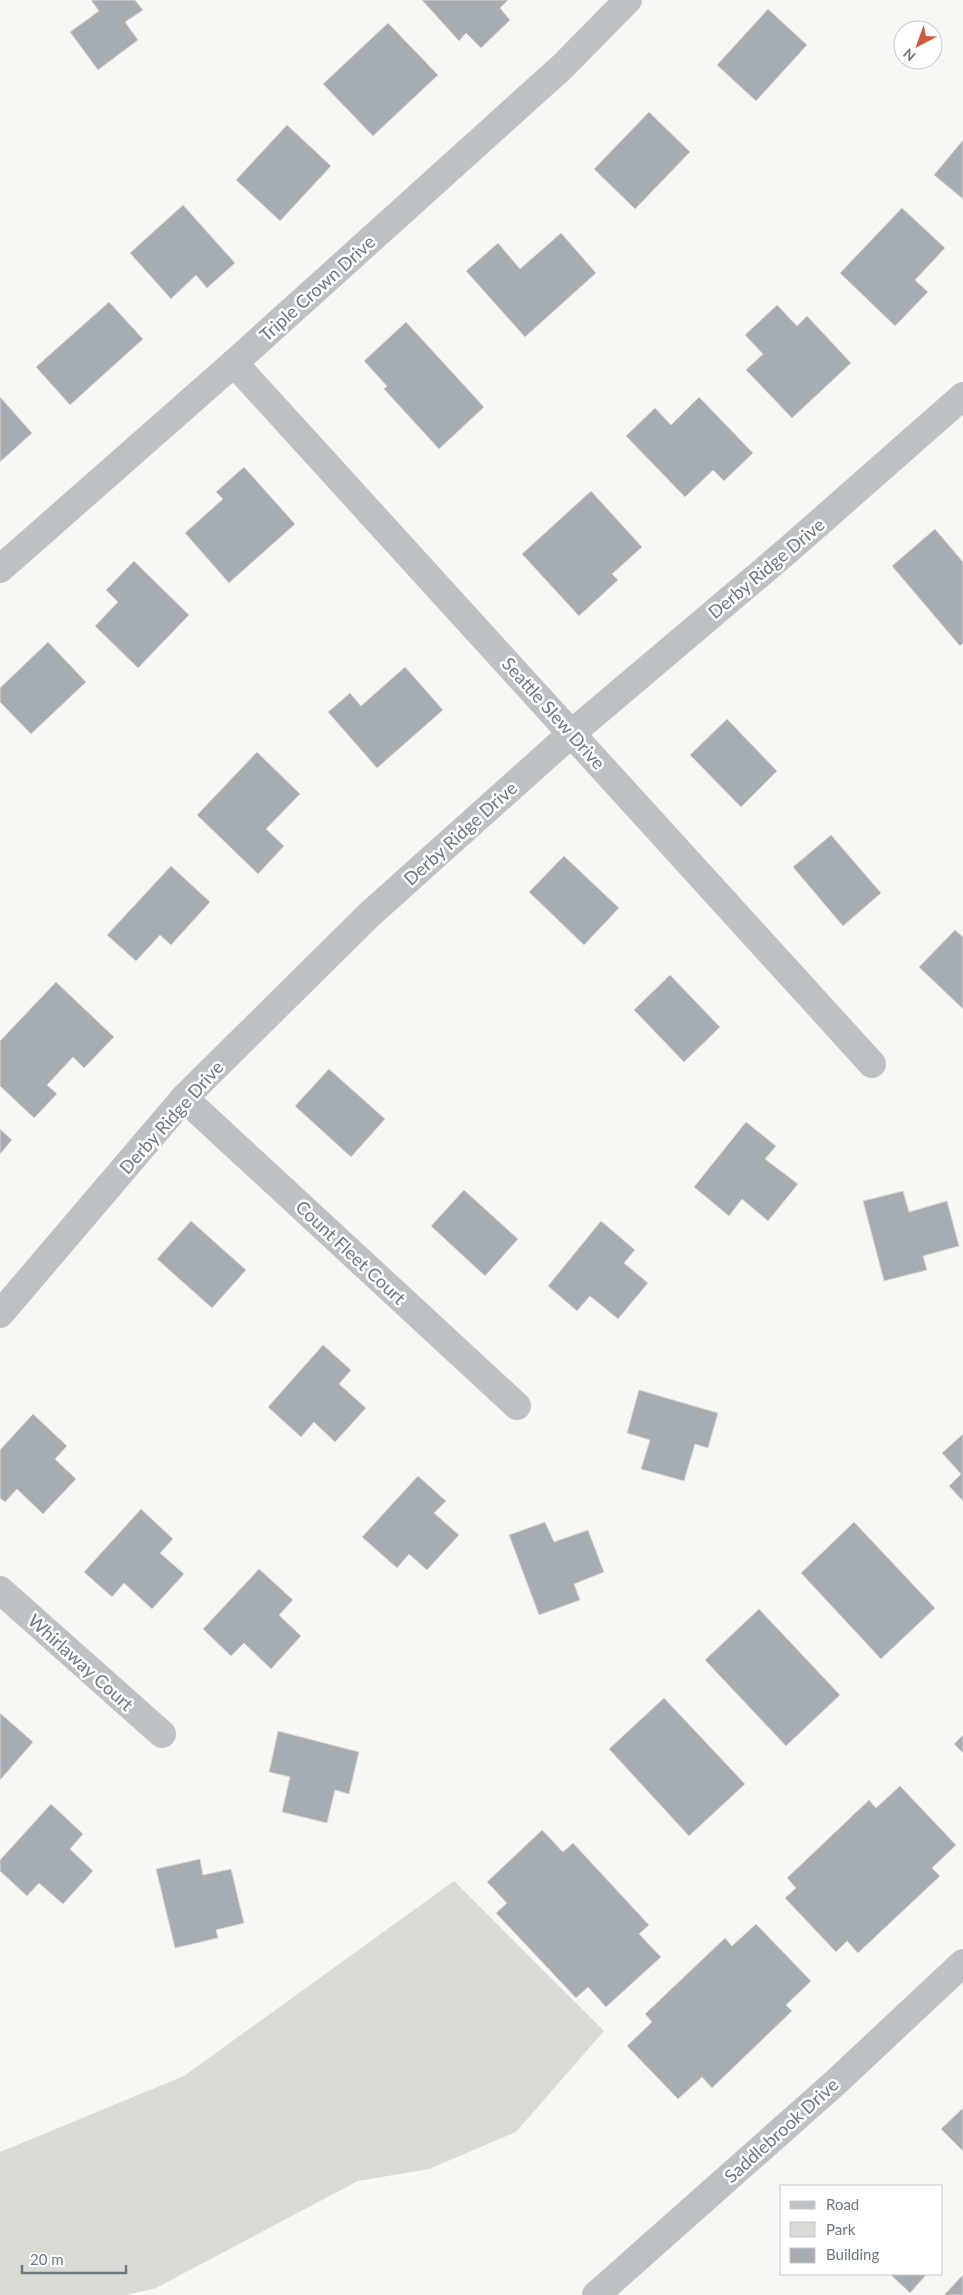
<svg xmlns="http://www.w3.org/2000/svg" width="963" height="2295" font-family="Lato,sans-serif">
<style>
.green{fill:#d7dbd4}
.building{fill:#a6adb2;stroke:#d8d8d7}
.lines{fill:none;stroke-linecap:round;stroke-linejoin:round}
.minor{stroke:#bdc1c4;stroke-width:28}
.labels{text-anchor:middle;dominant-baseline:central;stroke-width:5;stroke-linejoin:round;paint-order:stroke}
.street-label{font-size:18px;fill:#6a7881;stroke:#fff}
</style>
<rect width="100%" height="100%" fill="#f7f7f4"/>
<!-- green -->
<path class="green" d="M 454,1881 L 604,2031 L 516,2132 L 429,2169 L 358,2181 L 156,2288 L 126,2295 L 0,2295 L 0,2152 L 184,2076 Z"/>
<!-- building -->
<g class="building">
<path d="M 91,0 L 135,0 L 143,10 L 125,22 L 138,40 L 98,70 L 70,32 L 99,11 Z"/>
<path d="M 422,0 L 508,0 L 500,8 L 510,20 L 481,48 L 466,33 L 459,41 Z"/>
<path d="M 768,9 L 807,45 L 756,101 L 717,65 Z"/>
<path d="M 388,23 L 438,75 L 373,136 L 323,84 Z"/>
<path d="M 649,112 L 690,152 L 635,209 L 594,169 Z"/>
<path d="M 287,125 L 331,166 L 280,221 L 236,180 Z"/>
<path d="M 963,140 L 963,199 L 934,175 Z"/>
<path d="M 183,205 L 235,263 L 207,288 L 196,275 L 171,299 L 130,253 Z"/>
<path d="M 902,208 L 945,248 L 915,280 L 928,292 L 895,326 L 840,273 Z"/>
<path d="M 561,233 L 596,273 L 525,337 L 466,271 L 498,243 L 520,269 Z"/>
<path d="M 109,302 L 143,339 L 70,405 L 36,367 Z"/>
<path d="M 777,305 L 797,326 L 807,316 L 851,363 L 792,418 L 746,370 L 763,354 L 745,335 Z"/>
<path d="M 406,322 L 484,407 L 439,449 L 384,389 L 387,386 L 364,361 Z"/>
<path d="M 0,397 L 32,433 L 0,462 Z"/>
<path d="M 699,397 L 753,453 L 724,481 L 713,470 L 685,497 L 626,436 L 655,408 L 671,425 Z"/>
<path d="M 244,467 L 295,524 L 229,583 L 185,533 L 223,499 L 216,492 Z"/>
<path d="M 591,491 L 642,547 L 612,574 L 618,580 L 579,616 L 522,554 Z"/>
<path d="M 935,529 L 963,562 L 963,643 L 960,646 L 892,566 Z"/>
<path d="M 134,561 L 189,615 L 138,668 L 95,626 L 118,602 L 106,590 Z"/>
<path d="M 48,642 L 86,682 L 31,734 L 0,702 L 0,688 Z"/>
<path d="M 405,667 L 443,710 L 377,768 L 328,712 L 350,693 L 361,706 Z"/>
<path d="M 727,719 L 777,771 L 741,807 L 690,755 Z"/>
<path d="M 257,752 L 300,794 L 266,829 L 284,846 L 258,874 L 197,815 Z"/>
<path d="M 831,835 L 881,893 L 843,926 L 793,867 Z"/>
<path d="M 564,856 L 619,908 L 584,945 L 529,892 Z"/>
<path d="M 171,866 L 210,902 L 171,945 L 160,935 L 136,961 L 107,935 Z"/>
<path d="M 955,930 L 963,937 L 963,1009 L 919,967 Z"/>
<path d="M 670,975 L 720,1027 L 684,1062 L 634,1010 Z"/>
<path d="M 56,982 L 114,1037 L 84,1068 L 73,1057 L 47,1085 L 57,1094 L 34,1118 L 0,1086 L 0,1041 Z"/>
<path d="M 329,1069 L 385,1119 L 351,1157 L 295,1106 Z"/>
<path d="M 746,1122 L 776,1146 L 765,1159 L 798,1184 L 768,1221 L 742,1199 L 729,1216 L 694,1187 Z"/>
<path d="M 0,1129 L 12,1140 L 0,1154 Z"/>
<path d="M 464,1190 L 518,1239 L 485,1276 L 431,1226 Z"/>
<path d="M 903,1191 L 909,1212 L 947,1201 L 959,1246 L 923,1256 L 927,1270 L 884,1281 L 863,1201 Z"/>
<path d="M 191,1221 L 246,1270 L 212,1308 L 157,1259 Z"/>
<path d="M 601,1221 L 635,1250 L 624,1263 L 648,1283 L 618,1319 L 590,1296 L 577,1311 L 548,1286 Z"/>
<path d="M 323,1345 L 351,1370 L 339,1384 L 366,1408 L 335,1442 L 314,1422 L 301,1437 L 268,1407 Z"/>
<path d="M 639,1390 L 718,1413 L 708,1448 L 695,1444 L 684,1481 L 641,1469 L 650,1440 L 627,1433 Z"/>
<path d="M 33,1414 L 67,1446 L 55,1459 L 76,1479 L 43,1514 L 17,1489 L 5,1502 L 0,1498 L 0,1450 Z"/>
<path d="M 963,1434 L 963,1501 L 949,1486 L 961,1474 L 942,1453 Z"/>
<path d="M 418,1476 L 446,1501 L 434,1513 L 459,1535 L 427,1570 L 409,1554 L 397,1568 L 362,1537 Z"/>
<path d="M 141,1509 L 173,1539 L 160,1553 L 184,1574 L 152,1609 L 124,1583 L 112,1597 L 84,1572 Z"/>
<path d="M 545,1522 L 554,1542 L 588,1530 L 604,1572 L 574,1584 L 580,1600 L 539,1615 L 509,1535 Z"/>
<path d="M 854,1522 L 935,1608 L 881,1659 L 801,1573 Z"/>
<path d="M 259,1569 L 293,1600 L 279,1615 L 301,1636 L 271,1669 L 244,1643 L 231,1656 L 203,1629 Z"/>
<path d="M 759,1609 L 840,1695 L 786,1746 L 705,1660 Z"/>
<path d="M 664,1698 L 745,1784 L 689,1836 L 609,1749 Z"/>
<path d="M 0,1713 L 33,1742 L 1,1779 L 0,1779 Z"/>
<path d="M 278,1731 L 359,1752 L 349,1794 L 335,1790 L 327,1823 L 282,1812 L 290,1777 L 269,1772 Z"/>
<path d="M 963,1735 L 963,1753 L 954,1744 Z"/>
<path d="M 900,1786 L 956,1845 L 932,1868 L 940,1876 L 858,1953 L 847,1941 L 836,1952 L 785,1898 L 796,1888 L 787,1878 L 869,1800 L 876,1808 Z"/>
<path d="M 51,1804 L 83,1834 L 70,1849 L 93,1871 L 63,1904 L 39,1883 L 27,1896 L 0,1871 L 0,1860 Z"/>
<path d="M 542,1830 L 563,1852 L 573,1843 L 649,1925 L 639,1934 L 661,1957 L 606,2007 L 588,1987 L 576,1998 L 496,1913 L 507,1903 L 487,1882 Z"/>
<path d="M 200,1859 L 203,1875 L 231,1869 L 244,1923 L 216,1930 L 218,1938 L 175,1948 L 156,1869 Z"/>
<path d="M 756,1924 L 811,1981 L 786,2005 L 792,2011 L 712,2088 L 702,2077 L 678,2099 L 627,2046 L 652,2022 L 645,2014 L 725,1938 L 732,1946 Z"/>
<path d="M 963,2108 L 963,2151 L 941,2129 Z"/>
<path d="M 890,2274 L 927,2274 L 910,2293 Z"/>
<path d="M 963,2275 L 963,2295 L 944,2295 Z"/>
</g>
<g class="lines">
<!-- minor -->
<g class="minor">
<path d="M 234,363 L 872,1064"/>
<path d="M 0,569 L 234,363 L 562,67 L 628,0"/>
<path d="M 184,1098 L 517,1406"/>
<path d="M 0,1314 L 184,1098 L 370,914 L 572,733 L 787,551 L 963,396"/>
<path d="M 0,1590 L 162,1734"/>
<path d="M 596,2295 L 836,2082 L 963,1963"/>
</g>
</g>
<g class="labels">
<!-- street labels -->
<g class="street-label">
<text transform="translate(317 288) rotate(-42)">Triple Crown Drive</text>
<text transform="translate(766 568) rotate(-40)">Derby Ridge Drive</text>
<text transform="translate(554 713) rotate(48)">Seattle Slew Drive</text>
<text transform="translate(460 833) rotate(-42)">Derby Ridge Drive</text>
<text transform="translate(171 1117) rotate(-48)">Derby Ridge Drive</text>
<text transform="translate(351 1252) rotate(43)">Count Fleet Court</text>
<text transform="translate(81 1662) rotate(42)">Whirlaway Court</text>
<text transform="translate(781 2130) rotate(-42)">Saddlebrook Drive</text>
</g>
</g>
<!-- legend -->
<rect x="780" y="2185" width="162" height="90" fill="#ffffff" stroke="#c3c9cd"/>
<rect x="790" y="2201" width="25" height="8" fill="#bdc1c4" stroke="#c3c9cd"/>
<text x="826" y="2210" font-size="15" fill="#6a7881">Road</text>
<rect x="790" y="2222" width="25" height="15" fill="#d7dbd4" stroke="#c3c9cd"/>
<text x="826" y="2235" font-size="15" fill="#6a7881">Park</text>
<rect x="790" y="2248" width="25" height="15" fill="#a6adb2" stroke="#c3c9cd"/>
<text x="826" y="2260" font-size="15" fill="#6a7881">Building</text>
<!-- north arrow -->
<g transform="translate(918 45) rotate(221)"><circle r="24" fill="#ffffff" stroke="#c3c9cd"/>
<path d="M0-4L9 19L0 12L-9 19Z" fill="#cc5a3f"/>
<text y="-8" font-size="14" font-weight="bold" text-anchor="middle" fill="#6a7881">N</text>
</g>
<!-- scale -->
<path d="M22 2265v8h104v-8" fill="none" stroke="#6a7881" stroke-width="2.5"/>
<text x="30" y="2265" font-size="15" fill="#6a7881" stroke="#ffffff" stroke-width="4" paint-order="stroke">20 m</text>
</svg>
